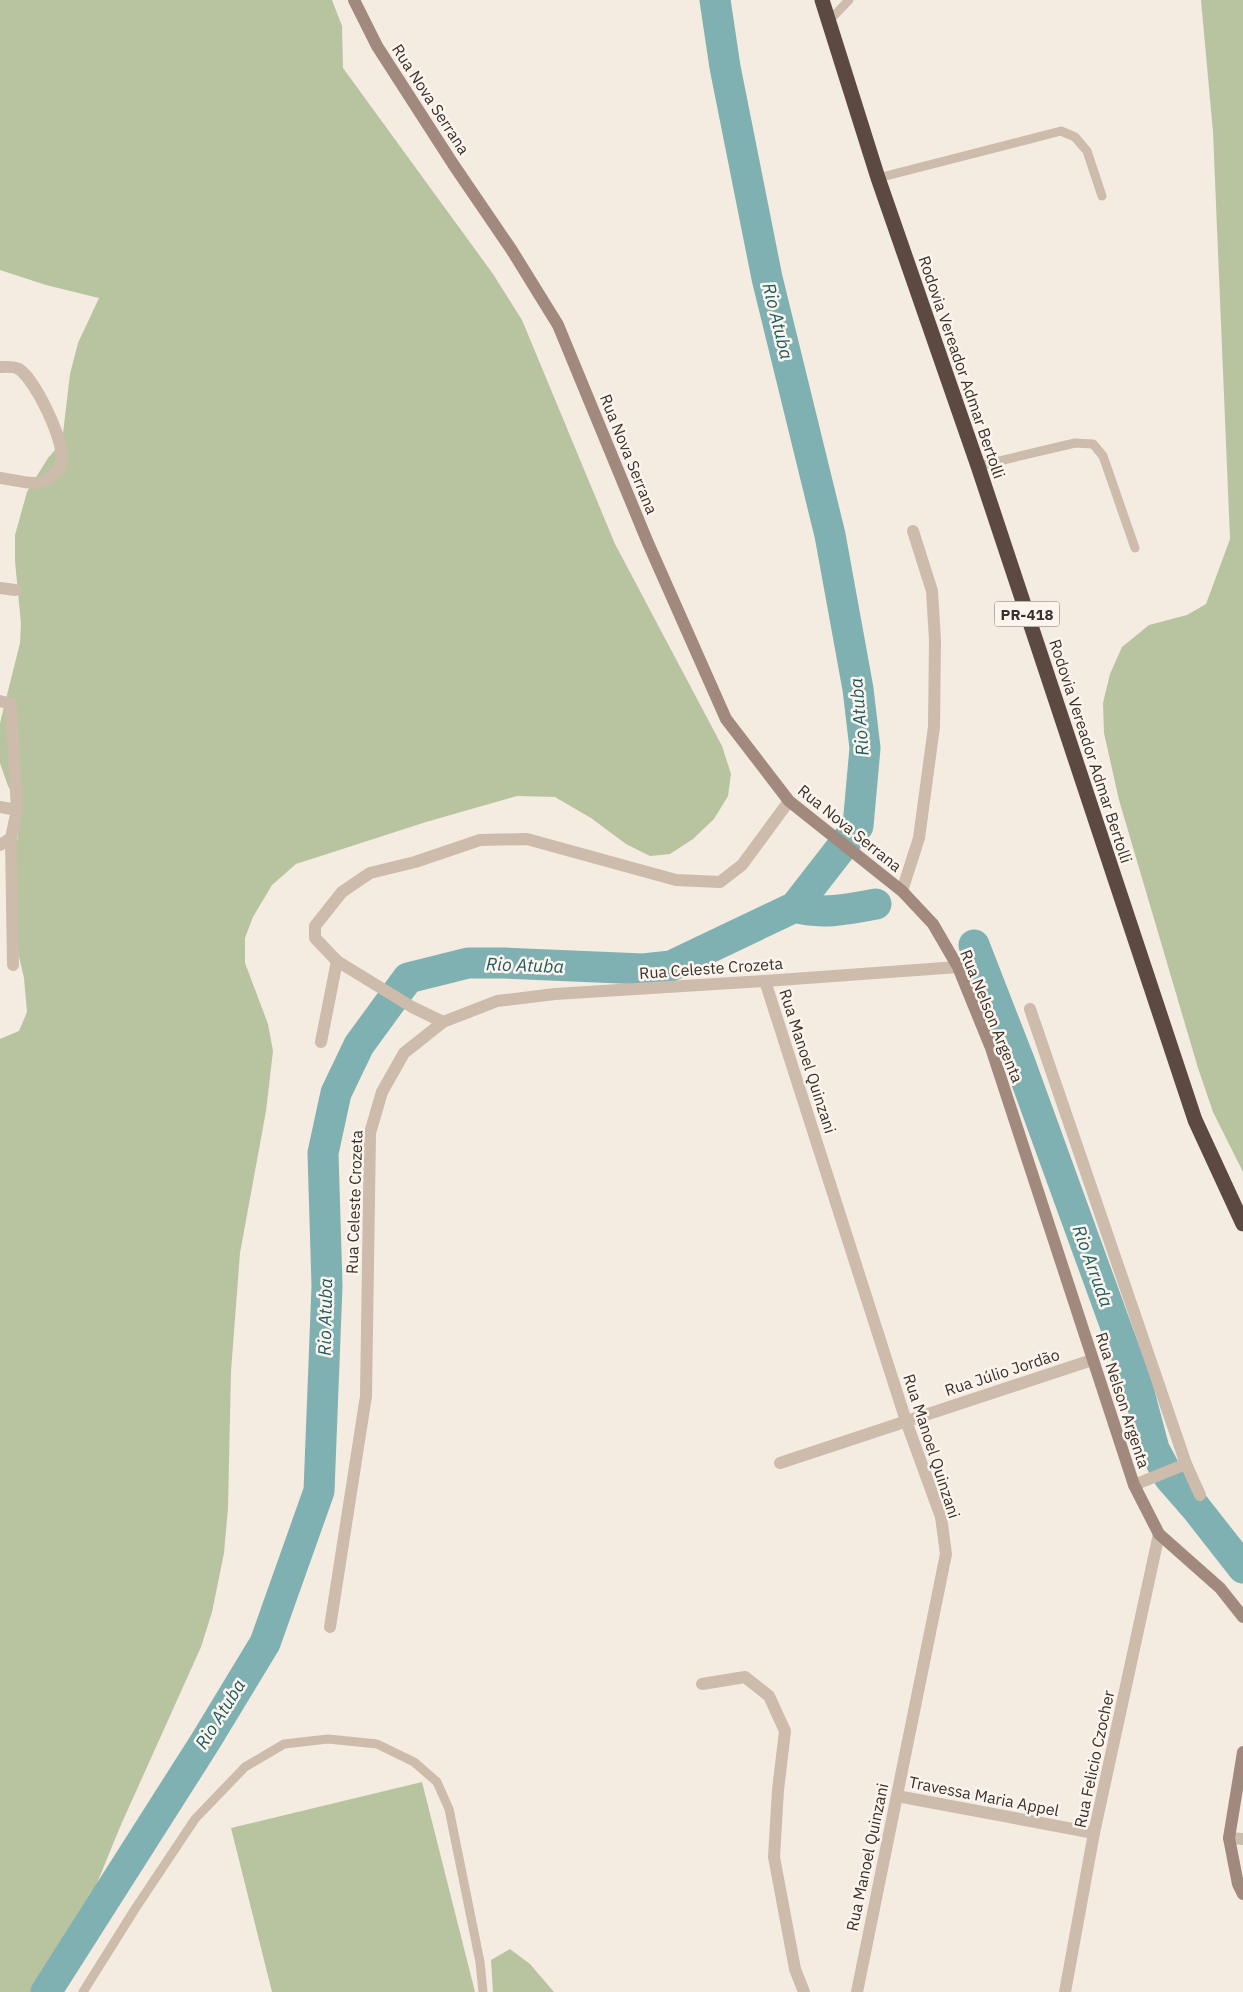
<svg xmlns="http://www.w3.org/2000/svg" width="1243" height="1992" font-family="'IBM Plex Sans',sans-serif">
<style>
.green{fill:#b8c4a0}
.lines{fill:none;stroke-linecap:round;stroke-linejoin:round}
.river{stroke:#7fb0b2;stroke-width:31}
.lane{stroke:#cdbbac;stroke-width:9}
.street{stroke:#cdbbac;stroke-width:12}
.secondary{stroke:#a18a7d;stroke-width:12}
.highway{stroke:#5c4a42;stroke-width:15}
.labels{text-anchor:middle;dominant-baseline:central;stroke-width:5;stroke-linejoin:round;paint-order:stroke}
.shield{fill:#fbf5ee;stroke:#756b66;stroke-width:1}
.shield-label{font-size:15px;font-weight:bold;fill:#3b302b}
.street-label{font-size:16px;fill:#3b302b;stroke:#fbf5ee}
.water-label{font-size:18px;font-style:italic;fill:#1f5a5e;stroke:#fbf5ee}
</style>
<rect width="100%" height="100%" fill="#f4ebe1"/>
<!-- green -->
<g class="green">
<path d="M 0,0 L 332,0 L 342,26 L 343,68 L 493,274 L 522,320 L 615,544 L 722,746 L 731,774 L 728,796 L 714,819 L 693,839 L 670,854 L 650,856 L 626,844 L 591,818 L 555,797 L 517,796 L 426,822 L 296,864 L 272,885 L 253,917 L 245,938 L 245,963 L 268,1024 L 273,1051 L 266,1111 L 240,1253 L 231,1371 L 228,1508 L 224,1553 L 212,1612 L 201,1647 L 120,1827 L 93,1893 L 41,1992 L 0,1992 L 0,1039 L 19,1031 L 27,1012 L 24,978 L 11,922 L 11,892 L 21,808 L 8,786 L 0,763 L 0,723 L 20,643 L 21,624 L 15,561 L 15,535 L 27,492 L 48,458 L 62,442 L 70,374 L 78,343 L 99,298 L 46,285 L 0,270 Z"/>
<path d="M 1201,0 L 1243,0 L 1243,1172 L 1213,1112 L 1198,1068 L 1119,800 L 1104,733 L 1103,703 L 1110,674 L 1122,647 L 1149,625 L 1187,615 L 1206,604 L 1230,539 L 1213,132 Z"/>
<path d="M 422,1782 L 475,1992 L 272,1992 L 231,1828 Z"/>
<path d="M 510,1949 L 530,1964 L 554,1992 L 493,1992 L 491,1960 Z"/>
</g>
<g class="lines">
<!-- river -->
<g class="river">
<path d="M 795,907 C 820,915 850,909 876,904"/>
<path d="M 974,945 L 1020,1063 L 1137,1385 L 1154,1449 L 1169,1477 L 1196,1508 L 1243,1568"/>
<path d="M 46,1992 L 205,1742 L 265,1643 L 319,1491 L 327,1286 L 323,1153 L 336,1093 L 359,1045 L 408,978 L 468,963 L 504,963 L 643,969 L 671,966 L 795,907 L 858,826 L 865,748 L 858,689 L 830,535 L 767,278 L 725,67 L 715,0"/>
</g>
<!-- lane -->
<g class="lane">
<path d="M 828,22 L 849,0"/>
<path d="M 878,178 L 1061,131 L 1075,137 L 1087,151 L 1102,196"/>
<path d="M 978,466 L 1075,443 L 1093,444 L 1103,456 L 1135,548"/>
<path d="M 83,1992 L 135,1909 L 195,1819 L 245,1767 L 284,1744 L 328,1739 L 377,1744 L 414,1762 L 437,1782 L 449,1809 L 480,1962 L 483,1992"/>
</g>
<!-- street -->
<g class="street">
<path d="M 0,367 C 5,367 14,366 19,369 C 36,381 64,440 62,461 C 61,471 48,481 38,483 C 28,484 10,479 0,478"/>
<path d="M 0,588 L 15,590"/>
<path d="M 0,701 L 11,704 L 17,810 L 11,838 L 13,965"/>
<path d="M 0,807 L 17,810"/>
<path d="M 0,845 L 11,838"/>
<path d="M 902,891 L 919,838 L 934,727 L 935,640 L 932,591 L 913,531"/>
<path d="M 765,981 L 906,1421 L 941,1517 L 946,1554 L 857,1992"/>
<path d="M 1030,1009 L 1186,1464"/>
<path d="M 443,1022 L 412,1007 L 337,961 L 315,938 L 315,926 L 342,892 L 370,873 L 415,862 L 480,840 L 527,839 L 676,880 L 720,882 L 742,865 L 789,801"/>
<path d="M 321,1042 L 337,961"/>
<path d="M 780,1463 L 1092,1360"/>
<path d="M 1134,1485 L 1186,1464 L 1200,1495"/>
<path d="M 330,1627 L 366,1396 L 370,1133 L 382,1092 L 404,1053 L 443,1022 L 497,1001 L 555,994 L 765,981 L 958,967"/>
<path d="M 702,1684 L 745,1677 L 769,1696 L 785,1731 L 778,1790 L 774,1857 L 795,1969 L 804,1992"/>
<path d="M 897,1796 L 1094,1833"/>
<path d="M 1229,1838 L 1243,1839"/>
<path d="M 1065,1992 L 1094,1833 L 1159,1534"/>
</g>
<!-- secondary -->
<g class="secondary">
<path d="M 354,0 L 377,46 L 453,164 L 511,249 L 558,325 L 648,543 L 726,719 L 789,801 L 902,891 L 933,924 L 958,967 L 991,1048 L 1134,1485 L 1159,1534 L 1220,1588 L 1243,1617"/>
<path d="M 1243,1752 L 1229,1838 L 1238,1884 L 1243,1894"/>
</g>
<!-- highway -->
<path class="highway" d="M 822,0 L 878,178 L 978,466 L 1195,1120 L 1243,1224"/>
</g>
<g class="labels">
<!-- shield labels -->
<rect class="shield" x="994.5" y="601.5" width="65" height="25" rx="4"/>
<g class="shield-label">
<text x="1027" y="614">PR-418</text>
</g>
<!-- street labels -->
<g class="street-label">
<text transform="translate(431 99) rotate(57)">Rua Nova Serrana</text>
<text transform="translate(962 367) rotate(71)">Rodovia Vereador Admar Bertolli</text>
<text transform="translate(629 454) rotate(68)">Rua Nova Serrana</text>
<text transform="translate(1091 751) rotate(72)">Rodovia Vereador Admar Bertolli</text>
<text transform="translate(850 828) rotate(39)">Rua Nova Serrana</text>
<text transform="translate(711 968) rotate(-4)">Rua Celeste Crozeta</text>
<text transform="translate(992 1016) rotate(68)">Rua Nelson Argenta</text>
<text transform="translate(808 1061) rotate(72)">Rua Manoel Quinzani</text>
<text transform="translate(354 1202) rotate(-88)">Rua Celeste Crozeta</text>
<text transform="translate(1002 1372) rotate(-18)">Rua Júlio Jordão</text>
<text transform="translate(1123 1400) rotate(72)">Rua Nelson Argenta</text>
<text transform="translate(932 1446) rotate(72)">Rua Manoel Quinzani</text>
<text transform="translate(1094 1759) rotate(-78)">Rua Felicio Czocher</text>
<text transform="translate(984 1796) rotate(11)">Travessa Maria Appel</text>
<text transform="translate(867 1857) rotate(-78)">Rua Manoel Quinzani</text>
</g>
<!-- water labels -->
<g class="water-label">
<text transform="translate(778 321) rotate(76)">Rio Atuba</text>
<text transform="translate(859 717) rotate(-95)">Rio Atuba</text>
<text transform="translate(525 965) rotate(2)">Rio Atuba</text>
<text transform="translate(1093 1266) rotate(70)">Rio Arruda</text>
<text transform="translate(325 1317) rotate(-89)">Rio Atuba</text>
<text transform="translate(220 1714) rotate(-58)">Rio Atuba</text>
</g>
</g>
</svg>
